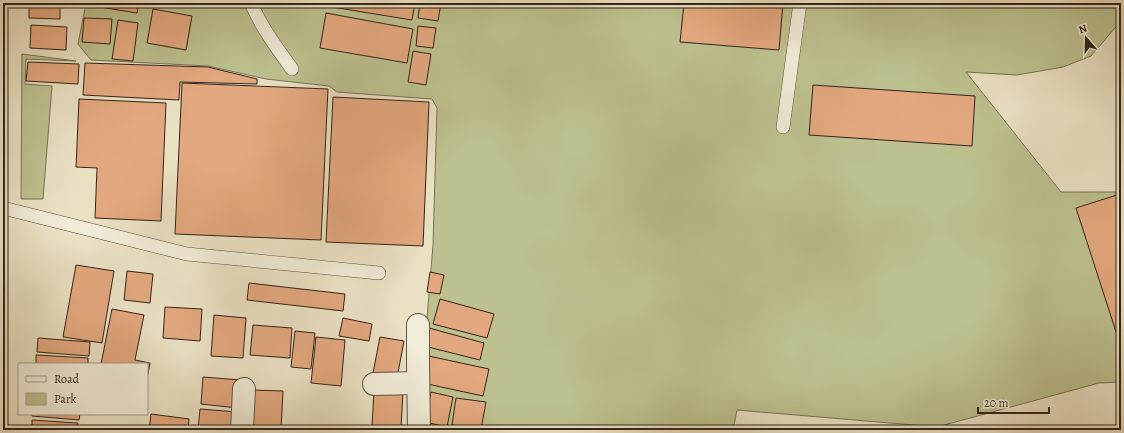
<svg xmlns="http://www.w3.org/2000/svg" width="1124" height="433" font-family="Alegreya,serif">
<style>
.green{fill:#bdc18f;stroke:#787254}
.building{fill:#e3a87f;stroke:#332418}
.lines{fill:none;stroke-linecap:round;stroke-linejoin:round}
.lane-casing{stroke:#615343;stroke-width:14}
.street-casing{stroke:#615343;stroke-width:24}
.lane{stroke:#f1ecd8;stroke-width:13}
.street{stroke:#f1ecd8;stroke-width:22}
</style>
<rect width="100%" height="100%" fill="#eae1c3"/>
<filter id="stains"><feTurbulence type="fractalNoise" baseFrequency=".005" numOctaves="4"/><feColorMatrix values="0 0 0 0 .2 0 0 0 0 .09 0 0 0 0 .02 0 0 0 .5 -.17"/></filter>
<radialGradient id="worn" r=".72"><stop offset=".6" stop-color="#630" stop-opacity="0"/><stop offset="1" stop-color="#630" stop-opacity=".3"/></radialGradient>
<!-- green -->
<g class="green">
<path d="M 86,3 L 1121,3 L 1121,21 L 1091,56 L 1063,67 L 1017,75 L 966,72 L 1061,192 L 1121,192 L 1121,382 L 1099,383 L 937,427 L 737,410 L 733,430 L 418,430 L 433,245 L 437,108 L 432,99 L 337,92 L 329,86 L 266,79 L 208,66 L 91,60 L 78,44 Z"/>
<path d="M 22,54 L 76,61 L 26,59 L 25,84 L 52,86 L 43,199 L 21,199 Z"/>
</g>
<!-- building -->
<g class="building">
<path d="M 29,3 L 60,3 L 60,19 L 29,18 Z"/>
<path d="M 100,3 L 139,3 L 137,13 L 100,7 Z"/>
<path d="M 321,3 L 415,3 L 412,20 L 320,5 Z"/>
<path d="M 420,3 L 441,3 L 438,21 L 418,18 Z"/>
<path d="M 684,3 L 783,3 L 779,50 L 680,42 Z"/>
<path d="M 153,9 L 192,16 L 186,50 L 147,43 Z"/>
<path d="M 326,13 L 413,29 L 407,63 L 320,48 Z"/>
<path d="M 84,18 L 112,19 L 110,44 L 82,42 Z"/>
<path d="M 118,20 L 138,23 L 133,61 L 112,59 Z"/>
<path d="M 31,25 L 67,27 L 66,50 L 30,48 Z"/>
<path d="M 418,26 L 436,28 L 433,48 L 416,46 Z"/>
<path d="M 413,51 L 431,54 L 426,85 L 408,82 Z"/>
<path d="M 28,62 L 79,64 L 78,84 L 26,81 Z"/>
<path d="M 85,63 L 208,67 L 257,79 L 257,84 L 180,82 L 179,100 L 83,95 Z"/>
<path d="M 182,83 L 328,89 L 321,240 L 175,234 Z"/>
<path d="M 813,85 L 975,96 L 972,146 L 809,135 Z"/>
<path d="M 333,97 L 429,102 L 423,246 L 326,242 Z"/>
<path d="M 79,99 L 166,103 L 161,221 L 95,218 L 97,168 L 76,167 Z"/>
<path d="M 1120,194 L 1121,197 L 1121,337 L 1118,338 L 1076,208 Z"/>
<path d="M 76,265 L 114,271 L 102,343 L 63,337 Z"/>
<path d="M 127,271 L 153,274 L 150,303 L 124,300 Z"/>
<path d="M 430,272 L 444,275 L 440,294 L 427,292 Z"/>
<path d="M 249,283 L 345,294 L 343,311 L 247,300 Z"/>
<path d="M 440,299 L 494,314 L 487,338 L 433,324 Z"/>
<path d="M 165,307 L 202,309 L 200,341 L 163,338 Z"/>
<path d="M 112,309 L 144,315 L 135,360 L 150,363 L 147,379 L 147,364 L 101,364 Z"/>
<path d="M 214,315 L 246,318 L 243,358 L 211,356 Z"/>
<path d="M 343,318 L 372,324 L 369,341 L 339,336 Z"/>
<path d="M 253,325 L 292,328 L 290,358 L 250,355 Z"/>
<path d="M 429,328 L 484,343 L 480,360 L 424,346 Z"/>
<path d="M 295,331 L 315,333 L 311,369 L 291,367 Z"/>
<path d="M 316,337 L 345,340 L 341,386 L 311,383 Z"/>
<path d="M 380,337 L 404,341 L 397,378 L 373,373 Z"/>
<path d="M 38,338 L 90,342 L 89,356 L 37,352 Z"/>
<path d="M 36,355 L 88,358 L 88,364 L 36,364 Z"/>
<path d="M 424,355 L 489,369 L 483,396 L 418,382 Z"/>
<path d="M 203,377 L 241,380 L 238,408 L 201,404 Z"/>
<path d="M 252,390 L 283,391 L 281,430 L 250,430 Z"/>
<path d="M 374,391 L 403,392 L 401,428 L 372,426 Z"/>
<path d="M 431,392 L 453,397 L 447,427 L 425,422 Z"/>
<path d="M 456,398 L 486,402 L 481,429 L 452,425 Z"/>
<path d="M 200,409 L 237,412 L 235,430 L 198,430 Z"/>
<path d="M 32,414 L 80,414 L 79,420 L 32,416 Z"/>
<path d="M 151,414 L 189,419 L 188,430 L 149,430 Z"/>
<path d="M 32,420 L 78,423 L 77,430 L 32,430 Z"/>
<rect x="323" y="427" width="34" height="3"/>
</g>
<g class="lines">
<defs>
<g id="lane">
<path d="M 251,3 C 262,28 276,47 292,69"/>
<path d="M 783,127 L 800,3"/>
<path d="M 3,208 L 187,254 L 379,273"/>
</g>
<g id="street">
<path d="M 418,325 L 418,364 L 419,430"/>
<path d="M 374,384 L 418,383"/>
<path d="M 242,430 L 244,389"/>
</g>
</defs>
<!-- lane casing -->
<use href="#lane" class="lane-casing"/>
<!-- street casing -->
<use href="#street" class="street-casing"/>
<!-- lane -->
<use href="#lane" class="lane"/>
<!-- street -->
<use href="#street" class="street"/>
</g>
<!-- margin -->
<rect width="1124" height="433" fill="none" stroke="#eae1c3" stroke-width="16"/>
<rect x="4" y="4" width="1116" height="425" fill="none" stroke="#332418" stroke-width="2"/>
<rect x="8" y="8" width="1108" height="417" fill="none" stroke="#332418"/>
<!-- legend -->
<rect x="18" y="363" width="130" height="52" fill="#f1ecd8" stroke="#a59c8b"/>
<rect x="26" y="376" width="20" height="6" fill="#f1ecd8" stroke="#a59c8b"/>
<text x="54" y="383" font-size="12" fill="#332418">Road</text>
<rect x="26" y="393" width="20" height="12" fill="#bdc18f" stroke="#a59c8b"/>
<text x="54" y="403" font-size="12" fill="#332418">Park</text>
<!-- north arrow -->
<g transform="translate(1086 38) rotate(340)" stroke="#f1ecd8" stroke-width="3" paint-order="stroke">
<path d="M0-3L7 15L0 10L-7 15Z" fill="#332418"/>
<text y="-6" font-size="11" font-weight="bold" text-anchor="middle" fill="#332418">N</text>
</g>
<!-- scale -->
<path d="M978 407v6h71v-6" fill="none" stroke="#332418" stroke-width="2"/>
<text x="984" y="407" font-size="12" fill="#332418" stroke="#f1ecd8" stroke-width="3" paint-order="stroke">20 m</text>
<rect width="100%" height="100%" filter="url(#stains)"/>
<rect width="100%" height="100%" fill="url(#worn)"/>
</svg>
